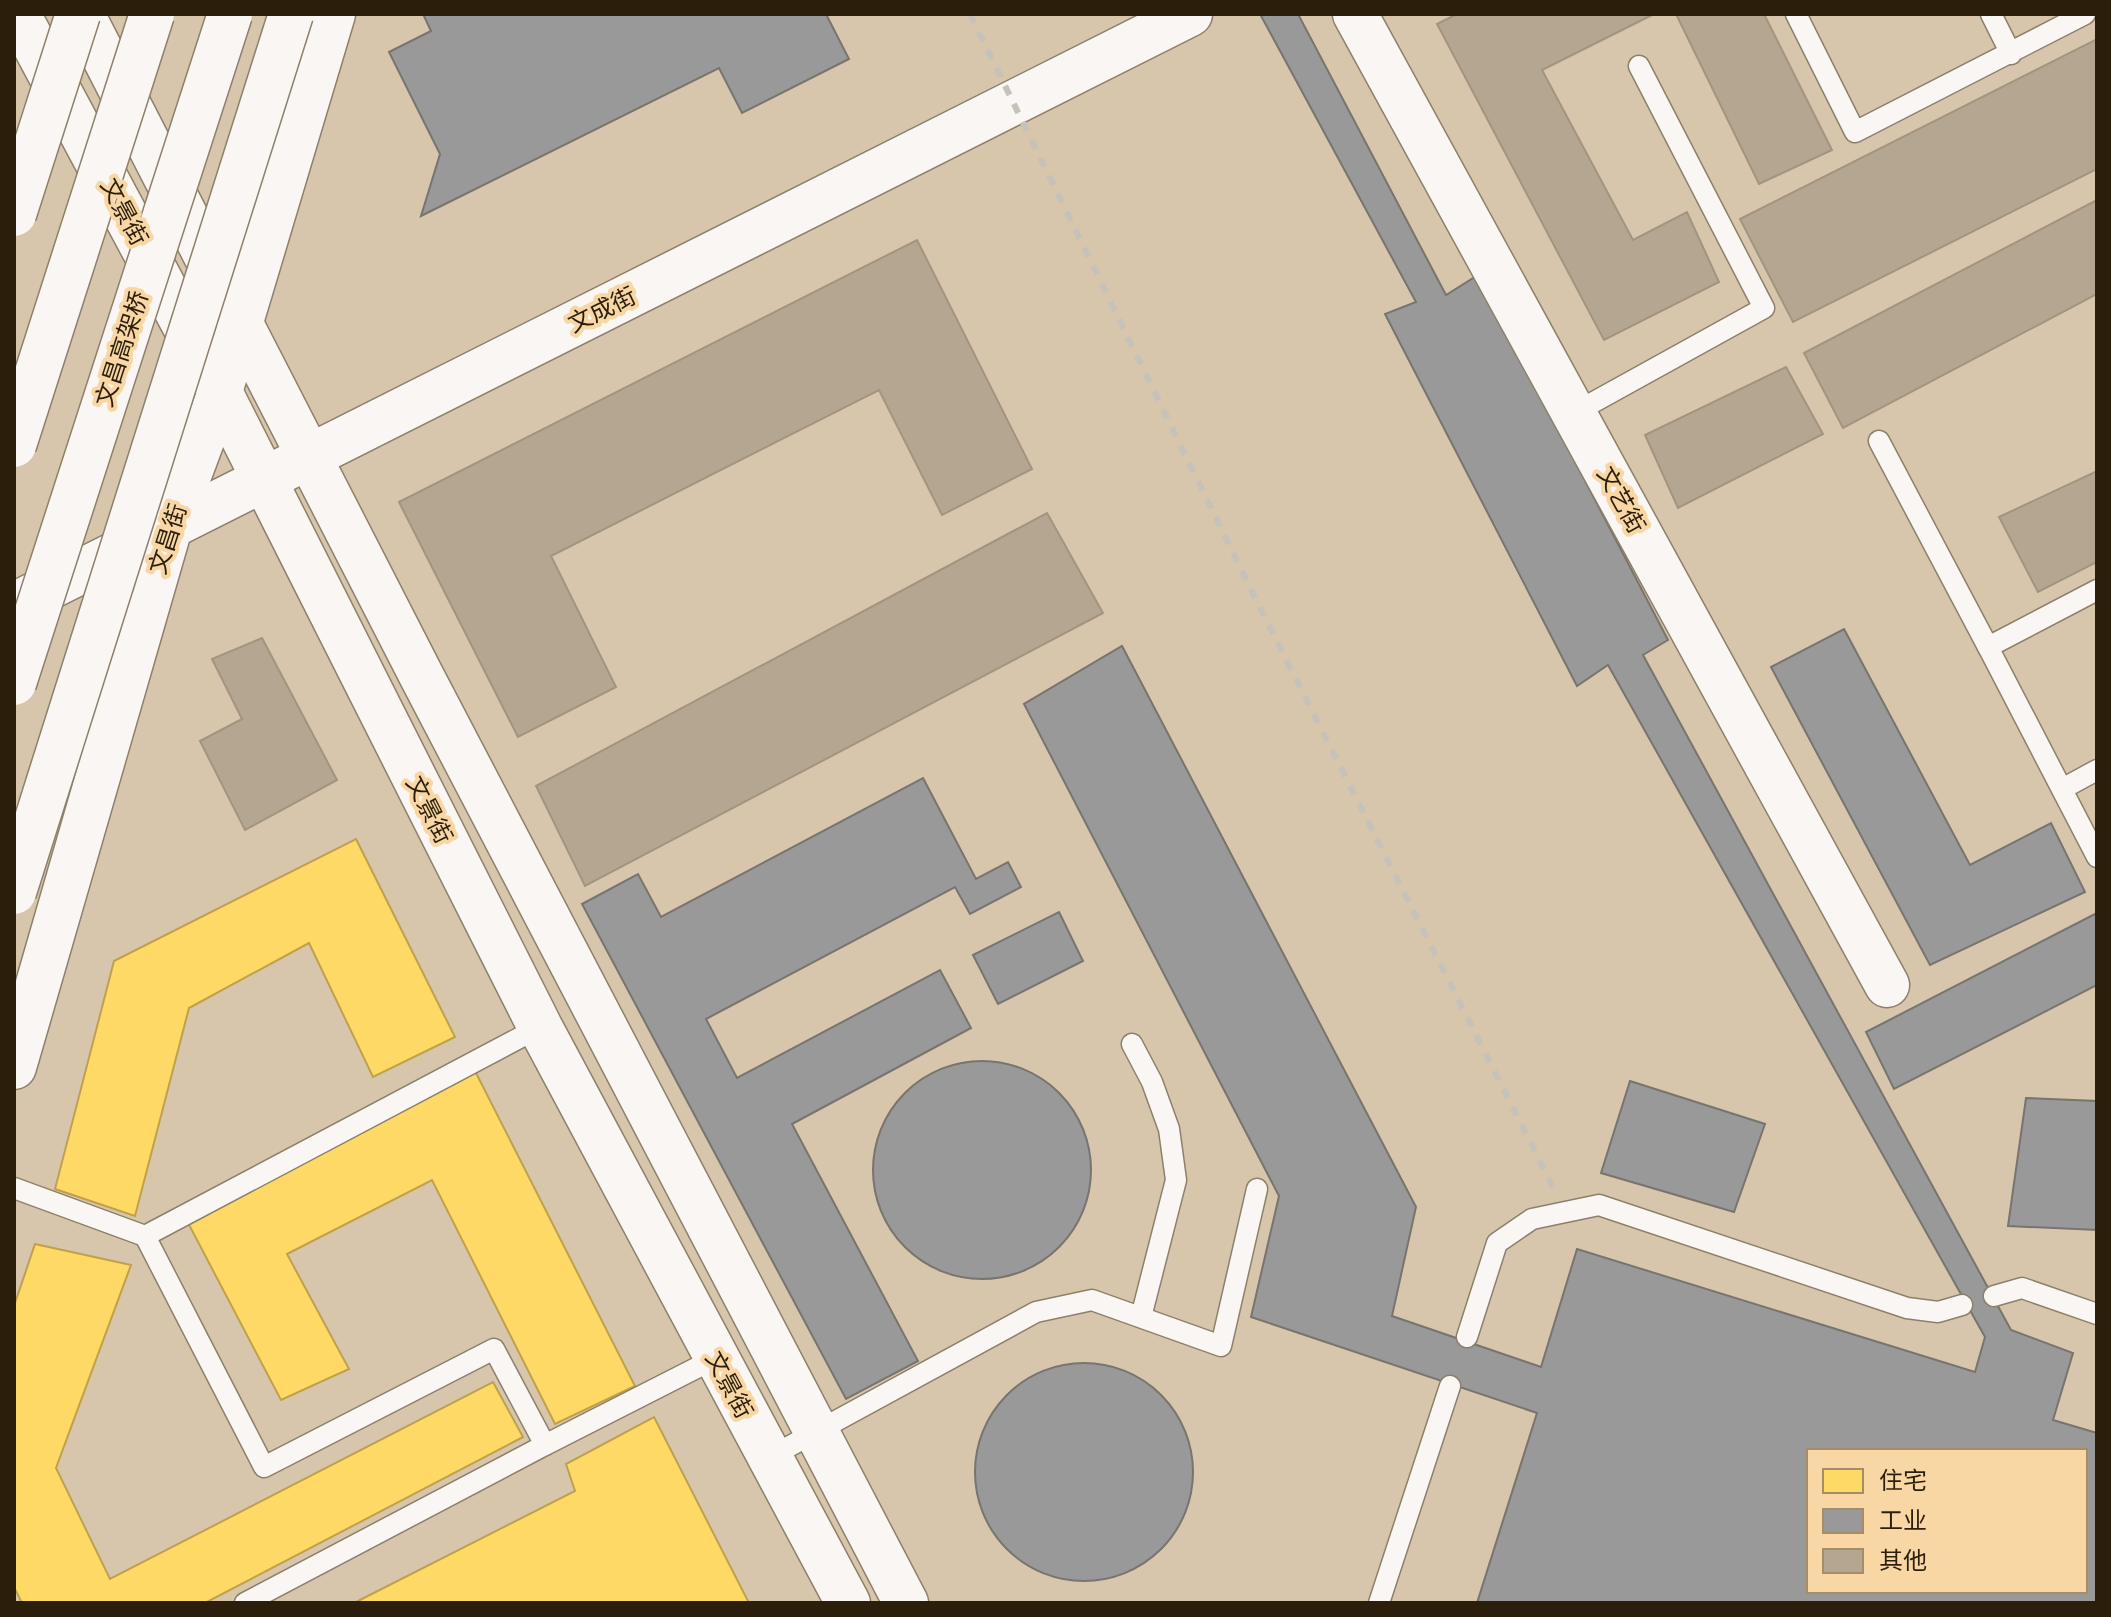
<svg xmlns="http://www.w3.org/2000/svg" width="2111" height="1617" font-family="Karla,'Noto Sans SC',sans-serif">
<style>
.homes{fill:#ffd966;stroke:#bfa14b;stroke-width:2}
.industry{fill:#999;stroke:#78746e;stroke-width:2;fill-rule:evenodd}
.building{fill:#b4a691;stroke:#a39480;stroke-width:2}
.lines{fill:none;stroke-linecap:round;stroke-linejoin:round}
.service-casing{stroke:#8d806b;stroke-width:23}
.tertiary-casing{stroke:#8d806b;stroke-width:47}
.secondary-casing{stroke:#8d806b;stroke-width:47}
.trunk-casing{stroke:#8d806b;stroke-width:47}
.service{stroke:#f9f6f3;stroke-width:20}
.tertiary{stroke:#f9f6f3;stroke-width:44}
.secondary{stroke:#f9f6f3;stroke-width:44}
.trunk{stroke:#f9f6f3;stroke-width:44}
.rail{stroke:#c6c1b9;stroke-width:6;stroke-dasharray:10 10;stroke-linecap:butt}
.trunk-bridge-casing{stroke:#8d806b;stroke-width:47;stroke-linecap:butt}
.trunk-bridge{stroke:#f9f6f3;stroke-width:44}
.labels{text-anchor:middle;dominant-baseline:central;stroke-width:8;stroke-linejoin:round;paint-order:stroke}
.street-label{font-size:24px;fill:#2b1f0b;stroke:#f8d7a5}
</style>
<rect width="100%" height="100%" fill="#d8c6ac"/>
<!-- homes -->
<g class="homes">
<path d="M 356,839 L 455,1037 L 373,1077 L 309,943 L 189,1008 L 135,1216 L 55,1189 L 114,961 Z"/>
<path d="M 474,1069 L 635,1386 L 555,1424 L 432,1180 L 287,1254 L 349,1369 L 281,1400 L 186,1219 Z"/>
<path d="M 35,1244 L 131,1265 L 56,1468 L 110,1579 L 493,1382 L 523,1437 L 205,1603 L 22,1603 L 14,1587 L 14,1306 Z"/>
<path d="M 654,1417 L 749,1603 L 354,1603 L 575,1491 L 566,1464 Z"/>
</g>
<!-- industry -->
<g class="industry">
<path d="M 423,14 L 826,14 L 849,59 L 742,113 L 719,68 L 421,216 L 440,154 L 389,52 L 431,31 Z"/>
<path d="M 1260,14 L 1298,14 L 1446,295 L 1478,275 L 1668,640 L 1643,655 L 2011,1330 L 2073,1353 L 2053,1420 L 2097,1433 L 2097,1603 L 1477,1603 L 1537,1413 L 1251,1317 L 1279,1196 L 1024,704 L 1122,646 L 1416,1207 L 1392,1316 L 1541,1367 L 1577,1249 L 1975,1372 L 1985,1337 L 1608,665 L 1577,686 L 1385,314 L 1416,302 ZM 1809,1451 L 2085,1451 L 2085,1591 L 1809,1591 Z"/>
<path d="M 1844,629 L 1970,865 L 2051,823 L 2085,892 L 1930,965 L 1771,667 Z"/>
<path d="M 923,778 L 976,879 L 1008,862 L 1021,887 L 970,914 L 955,887 L 706,1019 L 737,1078 L 940,970 L 971,1028 L 792,1124 L 918,1361 L 846,1399 L 582,904 L 638,874 L 661,917 Z"/>
<path d="M 1059,912 L 1083,961 L 998,1004 L 973,955 Z"/>
<path d="M 2097,913 L 2097,985 L 1894,1089 L 1866,1032 Z"/>
<circle cx="982" cy="1170" r="109"/>
<path d="M 1630,1081 L 1765,1124 L 1734,1212 L 1601,1173 Z"/>
<path d="M 2026,1098 L 2097,1101 L 2097,1230 L 2008,1226 Z"/>
<circle cx="1084" cy="1472" r="109"/>
</g>
<!-- building -->
<g class="building">
<path d="M 1457,14 L 1654,14 L 1542,70 L 1633,240 L 1687,212 L 1719,282 L 1604,340 L 1437,24 Z"/>
<path d="M 1676,14 L 1764,14 L 1832,150 L 1759,184 Z"/>
<path d="M 2097,39 L 2097,169 L 1793,322 L 1740,219 Z"/>
<path d="M 2097,200 L 2097,294 L 1843,428 L 1804,353 Z"/>
<path d="M 917,240 L 1032,469 L 942,515 L 879,390 L 551,556 L 616,687 L 518,737 L 399,502 Z"/>
<path d="M 1786,367 L 1823,434 L 1678,508 L 1645,435 Z"/>
<path d="M 2097,471 L 2097,562 L 2038,592 L 1999,517 Z"/>
<path d="M 1047,513 L 1103,613 L 585,886 L 536,786 Z"/>
<path d="M 262,638 L 337,780 L 245,830 L 200,741 L 242,719 L 212,659 Z"/>
</g>
<g class="lines">
<defs>
<g id="service">
<path d="M 1796,14 L 1855,132 L 2085,14"/>
<path d="M 1991,14 L 2011,54"/>
<path d="M 1574,413 L 1764,308 L 1639,66"/>
<path d="M 1879,441 L 1988,647"/>
<path d="M 2097,590 L 1988,647 L 2097,857"/>
<path d="M 2062,789 L 2097,770"/>
<path d="M 1132,1044 L 1152,1082 L 1169,1129 L 1176,1180 L 1141,1317"/>
<path d="M 14,1188 L 145,1236 L 540,1027"/>
<path d="M 145,1236 L 264,1467 L 494,1349 L 545,1445 L 714,1359"/>
<path d="M 1994,1296 L 2022,1288 L 2097,1314"/>
<path d="M 1467,1337 L 1497,1243 L 1532,1219 L 1599,1205 L 1907,1308 L 1938,1312 L 1962,1305"/>
<path d="M 768,1458 L 1036,1312 L 1092,1300 L 1221,1346 L 1257,1189"/>
<path d="M 245,1603 L 545,1445"/>
<path d="M 1379,1603 L 1450,1386"/>
</g>
<g id="tertiary">
<path d="M 1355,14 L 1887,985"/>
<path d="M 14,605 L 1190,14"/>
</g>
<g id="secondary">
<path d="M 18,14 L 220,392 L 540,1027 L 848,1603"/>
<path d="M 82,14 L 421,675 L 906,1603"/>
</g>
<path id="trunk" d="M 14,1067 L 171,524 L 220,392 L 333,14"/>
</defs>
<!-- service casing -->
<use href="#service" class="service-casing"/>
<!-- tertiary casing -->
<use href="#tertiary" class="tertiary-casing"/>
<!-- secondary casing -->
<use href="#secondary" class="secondary-casing"/>
<!-- trunk casing -->
<use href="#trunk" class="trunk-casing"/>
<!-- service -->
<use href="#service" class="service"/>
<!-- tertiary -->
<use href="#tertiary" class="tertiary"/>
<!-- secondary -->
<use href="#secondary" class="secondary"/>
<!-- trunk -->
<use href="#trunk" class="trunk"/>
<!-- rail -->
<path class="rail" d="M 970,14 L 1261,610 L 1556,1193"/>
<defs>
<g id="trunk-bridge">
<path d="M 14,214 L 78,14"/>
<path d="M 14,445 L 152,14"/>
<path d="M 14,683 L 230,14"/>
<path d="M 14,892 L 291,14"/>
</g>
</defs>
<!-- trunk-bridge casing -->
<use href="#trunk-bridge" class="trunk-bridge-casing"/>
<!-- trunk-bridge -->
<use href="#trunk-bridge" class="trunk-bridge"/>
</g>
<g class="labels">
<!-- street labels -->
<g class="street-label">
<text transform="translate(124 212) rotate(62)">文景街</text>
<text transform="translate(602 310) rotate(-26)">文成街</text>
<text transform="translate(122 349) rotate(-72)">文昌高架桥</text>
<text transform="translate(1621 500) rotate(61)">文艺街</text>
<text transform="translate(168 539) rotate(-72)">文昌街</text>
<text transform="translate(429 810) rotate(63)">文景街</text>
<text transform="translate(729 1385) rotate(62)">文景街</text>
</g>
</g>
<!-- border -->
<rect width="2111" height="1617" fill="none" stroke="#2b1f0b" stroke-width="32"/>
<!-- legend -->
<rect x="1807" y="1449" width="280" height="144" fill="#f8d7a5" stroke="#a68d67" stroke-width="2"/>
<rect x="1823" y="1469" width="40" height="24" fill="#ffd966" stroke="#a68d67" stroke-width="2"/>
<text x="1879" y="1489" font-size="24" fill="#2b1f0b">住宅</text>
<rect x="1823" y="1509" width="40" height="24" fill="#999999" stroke="#a68d67" stroke-width="2"/>
<text x="1879" y="1529" font-size="24" fill="#2b1f0b">工业</text>
<rect x="1823" y="1549" width="40" height="24" fill="#b4a691" stroke="#a68d67" stroke-width="2"/>
<text x="1879" y="1569" font-size="24" fill="#2b1f0b">其他</text>
</svg>
